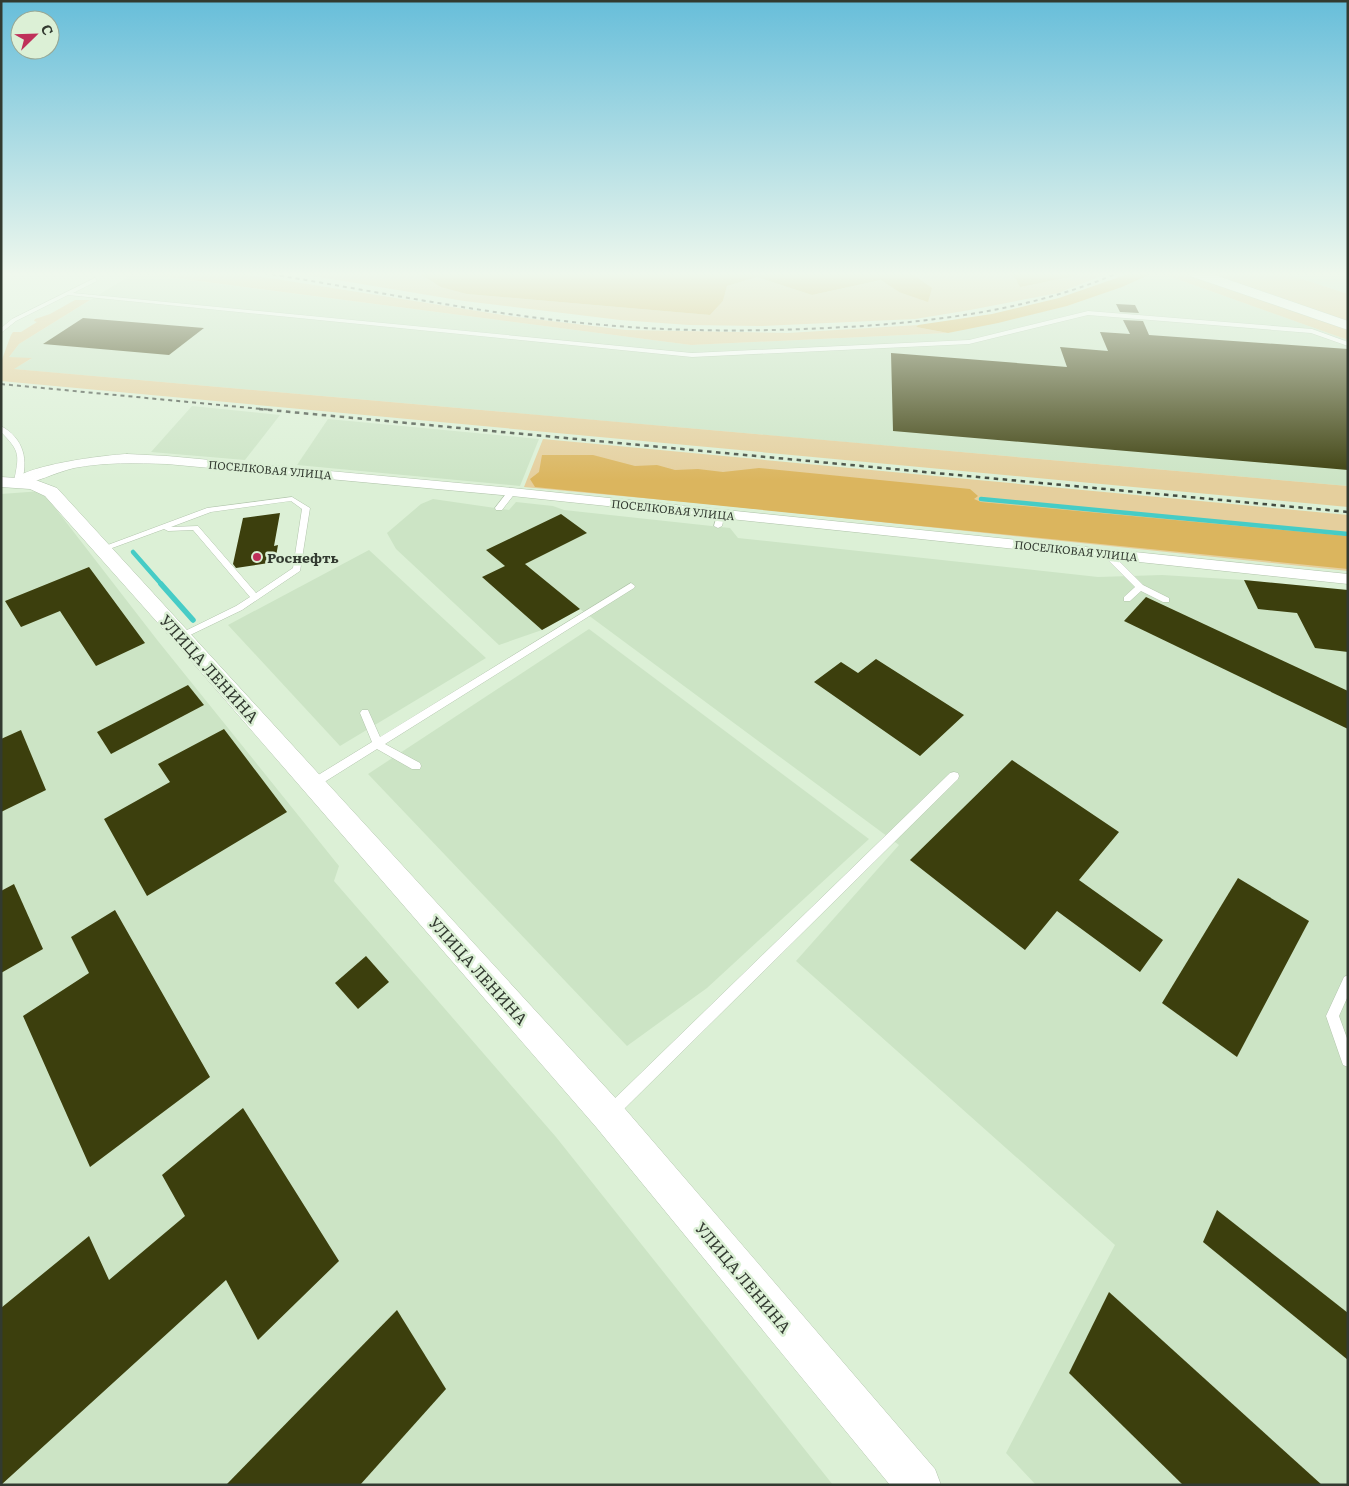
<svg xmlns="http://www.w3.org/2000/svg" width="1349" height="1486" font-family="Literata,serif">
<style>
.built{fill:#cce4c5}
.green{fill:#e5cf9d}
.forest{fill:#dbb55e}
.lines{fill:none;stroke-linecap:round;stroke-linejoin:round}
.stream-far1{stroke:#46ccc6;stroke-width:4.5}
.stream{stroke:#46ccc6;stroke-width:5.5}
.building{fill:#3c3f0d}
.service-casing{stroke:#b2c5ac;stroke-width:1}
.minor-casing{stroke:#b2c5ac;stroke-width:1}
.tertiary-casing{stroke:#b2c5ac;stroke-width:1}
.motorway-casing{stroke:#b2c5ac;stroke-width:1}
.service{fill:#fff;fill-rule:evenodd}
.minor{fill:#fff;fill-rule:evenodd}
.tertiary{fill:#fff;fill-rule:evenodd}
.motorway{fill:#fff;fill-rule:evenodd}
.rail-far1{stroke:#434c41;stroke-width:2;stroke-dasharray:4 4;stroke-linecap:butt}
.rail{stroke:#434c41;stroke-width:2.5;stroke-dasharray:4.5 4.5;stroke-linecap:butt}
.poi-dot{fill:#bf305a;stroke:#dcf0d6;stroke-width:2}
.labels{text-anchor:middle;dominant-baseline:central;stroke-width:5;stroke-linejoin:round;paint-order:stroke}
.far-street-label{font-size:11px;fill:#323a30;stroke:#dcf0d6}
.poi-label{font-size:14px;font-weight:bold;fill:#323a30;stroke:#dcf0d6;text-anchor:start}
.near-street-label{font-size:16px;fill:#323a30;stroke:#dcf0d6}
</style>
<rect width="100%" height="100%" fill="#dcf0d6"/>
<!-- built -->
<g class="built">
<path d="M 134,273 L 691,345 L 948,333 L 1067,306 L 1122,287 L 1153,273 L 1160,273 L 1348,340 L 1348,486 L 13,369 L 31,359 L 9,357 L 19,344 Z"/>
<path d="M 1284,273 L 1348,273 L 1348,294 Z"/>
<path d="M 192,406 L 280,415 L 245,460 L 151,452 Z"/>
<path d="M 328,419 L 539,439 L 520,486 L 297,465 Z"/>
<path d="M 42,491 L 158,641 L 339,866 L 334,881 L 556,1137 L 833,1485 L 1,1485 L 1,494 Z"/>
<path d="M 433,499 L 509,510 L 516,502 L 553,506 L 564,510 L 730,528 L 738,538 L 1098,577 L 1162,575 L 1244,580 L 1348,590 L 1348,1485 L 1036,1485 L 1006,1453 L 1115,1245 L 796,961 L 899,845 L 580,609 L 542,630 L 499,645 L 396,549 L 387,533 L 421,504 Z"/>
<path d="M 369,550 L 486,658 L 340,746 L 228,625 Z"/>
<path d="M 589,629 L 869,839 L 707,988 L 627,1046 L 368,774 Z"/>
</g>
<!-- green -->
<g class="green">
<path d="M 137,273 L 233,273 L 263,277 L 509,316 L 626,330 L 788,333 L 918,325 L 916,327 L 948,333 L 691,345 Z"/>
<path d="M 295,273 L 419,273 L 467,294 L 710,315 L 723,301 L 727,286 L 757,277 L 812,295 L 882,280 L 899,292 L 915,275 L 911,273 L 1008,273 L 1016,279 L 1074,276 L 1080,273 L 1109,273 L 1058,293 L 970,310 L 915,319 L 762,326 L 689,325 L 620,320 L 464,301 Z"/>
<path d="M 1160,273 L 1284,273 L 1348,294 L 1348,340 Z"/>
<path d="M 75,300 L 90,300 L 19,344 L 9,357 L 32,358 L 14,369 L 1348,486 L 1348,507 L 1,381 L 1,362 L 11,335 L 13,332 L 21,332 L 37,322 L 34,321 L 35,319 L 50,314 Z"/>
<path d="M 543,439 L 1348,515 L 1348,571 L 718,505 L 524,487 Z"/>
</g>
<!-- forest -->
<g class="forest">
<path d="M 419,273 L 911,273 L 932,288 L 928,302 L 899,292 L 881,280 L 812,295 L 757,277 L 727,286 L 723,301 L 710,315 L 467,294 L 441,287 Z"/>
<path d="M 1008,273 L 1080,273 L 1074,276 L 1020,287 L 1016,279 Z"/>
<path d="M 1131,273 L 1153,273 L 1122,287 L 1067,306 L 998,323 L 948,333 L 916,327 L 918,325 L 992,314 L 1059,298 Z"/>
<path d="M 542,455 L 593,455 L 635,466 L 657,465 L 675,470 L 698,469 L 723,472 L 759,468 L 970,489 L 978,496 L 974,499 L 981,502 L 1348,536 L 1348,569 L 535,487 L 530,479 L 539,472 Z"/>
</g>
<g class="lines">
<!-- stream-far1 -->
<g class="stream-far1">
<path d="M 981,499 L 1348,534"/>
<path d="M 133,552 L 162,585"/>
</g>
<!-- stream -->
<path class="stream" d="M 161,584 L 193,620"/>
</g>
<!-- building -->
<g class="building">
<path d="M 1116,304 L 1135,305 L 1139,313 L 1120,312 Z"/>
<path d="M 83,318 L 204,328 L 169,355 L 43,344 Z"/>
<path d="M 1123,320 L 1143,321 L 1149,335 L 1348,349 L 1348,470 L 893,431 L 891,353 L 1067,367 L 1060,347 L 1108,351 L 1100,332 L 1130,334 Z"/>
<path d="M 280,513 L 274,546 L 278,545 L 275,562 L 236,568 L 233,564 L 243,518 Z"/>
<path d="M 561,514 L 587,533 L 525,564 L 580,609 L 542,630 L 482,577 L 505,566 L 486,550 Z"/>
<path d="M 89,567 L 145,643 L 96,666 L 60,611 L 21,627 L 5,601 Z"/>
<path d="M 1244,580 L 1348,590 L 1348,652 L 1315,648 L 1297,613 L 1258,609 Z"/>
<path d="M 1146,597 L 1348,691 L 1348,729 L 1124,621 Z"/>
<path d="M 876,659 L 964,715 L 920,756 L 814,682 L 841,662 L 858,673 Z"/>
<path d="M 188,685 L 204,705 L 111,754 L 97,732 Z"/>
<path d="M 224,729 L 287,812 L 147,896 L 104,819 L 170,782 L 158,764 Z"/>
<path d="M 21,730 L 46,790 L 1,812 L 1,739 Z"/>
<path d="M 1012,760 L 1119,832 L 1079,880 L 1163,940 L 1140,972 L 1057,911 L 1025,950 L 910,860 Z"/>
<path d="M 1238,878 L 1309,921 L 1237,1057 L 1162,1003 Z"/>
<path d="M 14,884 L 43,949 L 1,973 L 1,891 Z"/>
<path d="M 115,910 L 210,1077 L 90,1167 L 23,1016 L 89,973 L 71,937 Z"/>
<path d="M 366,956 L 389,982 L 358,1009 L 335,983 Z"/>
<path d="M 243,1108 L 339,1261 L 258,1340 L 226,1280 L 1,1485 L 1,1308 L 89,1236 L 109,1280 L 185,1216 L 162,1175 Z"/>
<path d="M 1217,1210 L 1348,1313 L 1348,1360 L 1203,1242 Z"/>
<path d="M 1109,1292 L 1322,1485 L 1183,1485 L 1069,1373 Z"/>
<path d="M 397,1310 L 446,1389 L 360,1485 L 226,1485 Z"/>
</g>
<g class="lines">
<defs>
<g id="service">
<path d="M 95,278 L 97,281 L 73,293 L 692,353 L 969,340 L 1088,311 L 1312,329 L 1348,342 L 1348,346 L 1311,333 L 1088,315 L 969,344 L 692,357 L 68,295 L 16,321 L 1,333 L 1,328 L 12,319 Z"/>
<path d="M 1,426 C 24,438 29,461 21,484 L 14,482 C 19,455 21,452 1,432 Z"/>
<path d="M 509,490 L 516,492 L 502,510 L 496,510 L 495,508 Z"/>
<path d="M 292,497 L 310,508 L 300,571 L 242,610 L 182,639 L 179,638 L 178,636 L 179,634 L 236,606 L 250,597 L 193,530 L 168,531 L 164,529 L 104,551 L 98,551 L 97,549 L 207,508 ZM 291,501 L 302,509 L 293,568 L 256,593 L 198,526 L 171,527 L 211,512 Z"/>
<path d="M 718,512 L 721,512 L 725,514 L 722,526 L 718,528 L 714,526 Z"/>
<path d="M 1103,551 L 1109,551 L 1143,585 L 1169,598 L 1169,602 L 1163,602 L 1141,591 L 1130,601 L 1124,601 L 1124,597 L 1135,587 L 1103,555 Z"/>
<path d="M 631,583 L 635,586 L 634,588 L 385,744 L 420,763 L 421,766 L 420,769 L 412,769 L 377,749 L 318,786 L 310,786 L 309,783 L 310,780 L 372,742 L 360,713 L 362,710 L 368,710 L 380,737 Z"/>
<path d="M 954,772 L 958,773 L 959,776 L 958,779 L 617,1116 L 612,1118 L 607,1116 L 605,1111 L 607,1106 L 950,773 Z"/>
<path d="M 1348,975 L 1348,996 L 1339,1016 L 1348,1041 L 1348,1067 L 1343,1065 L 1326,1016 L 1344,977 Z"/>
</g>
<path id="minor" d="M 127,454 L 167,456 L 512,488 L 1348,574 L 1348,584 L 512,496 L 167,464 C 136,463 105,462 74,468 C 54,473 37,482 18,486 L 13,485 L 11,482 C 23,465 105,455 127,454 Z"/>
<path id="tertiary" d="M 1,477 L 33,479 L 57,488 L 620,1103 L 935,1469 L 941,1485 L 890,1485 L 596,1127 L 174,641 L 45,496 L 30,489 L 1,487 Z"/>
<path id="motorway" d="M 1188,273 L 1209,273 L 1348,321 L 1348,330 L 1190,276 Z"/>
</defs>
<!-- service casing -->
<use href="#service" class="service-casing"/>
<!-- minor casing -->
<use href="#minor" class="minor-casing"/>
<!-- tertiary casing -->
<use href="#tertiary" class="tertiary-casing"/>
<!-- motorway casing -->
<use href="#motorway" class="motorway-casing"/>
<!-- service -->
<use href="#service" class="service"/>
<!-- minor -->
<use href="#minor" class="minor"/>
<!-- tertiary -->
<use href="#tertiary" class="tertiary"/>
<!-- motorway -->
<use href="#motorway" class="motorway"/>
<!-- rail-far1 -->
<g class="rail-far1">
<path d="M 264,273 C 381,292 498,317 616,326 C 703,333 791,331 877,325 C 961,318 1040,306 1118,273"/>
<path d="M 1,384 L 272,410"/>
</g>
<!-- rail -->
<path class="rail" d="M 259,409 L 1348,512"/>
</g>
<!-- sky -->
<linearGradient id="sky" x2="0" y2="1"><stop stop-color="#67beda"/><stop offset="0.57" stop-color="#eff8ed"/><stop offset="1" stop-color="#eff8ed" stop-opacity="0"/></linearGradient>
<rect width="1349" height="481" fill="url(#sky)"/>
<!-- markers -->
<circle class="poi-dot" cx="257" cy="557" r="5"/>
<g class="labels">
<!-- far-street labels -->
<g class="far-street-label">
<text transform="translate(270 469) rotate(5)">ПОСЕЛКОВАЯ УЛИЦА</text>
<text transform="translate(673 509) rotate(6)">ПОСЕЛКОВАЯ УЛИЦА</text>
<text transform="translate(1076 550) rotate(6)">ПОСЕЛКОВАЯ УЛИЦА</text>
</g>
<!-- poi labels -->
<g class="poi-label">
<text x="267" y="557">Роснефть</text>
</g>
<!-- near-street labels -->
<g class="near-street-label">
<text transform="translate(210 668) rotate(48)">УЛИЦА ЛЕНИНА</text>
<text transform="translate(479 970) rotate(48)">УЛИЦА ЛЕНИНА</text>
<text transform="translate(744 1277) rotate(50)">УЛИЦА ЛЕНИНА</text>
</g>
</g>
<!-- border -->
<rect width="1349" height="1486" fill="none" stroke="#323a30" stroke-width="5"/>
<!-- north arrow -->
<g transform="translate(35 35) rotate(67)"><circle r="24" fill="#dcf0d6" stroke="#98a794"/>
<path d="M0-4L9 19L0 12L-9 19Z" fill="#bf305a"/>
<text y="-8" font-size="14" font-weight="bold" text-anchor="middle" fill="#323a30">С</text>
</g>
</svg>
